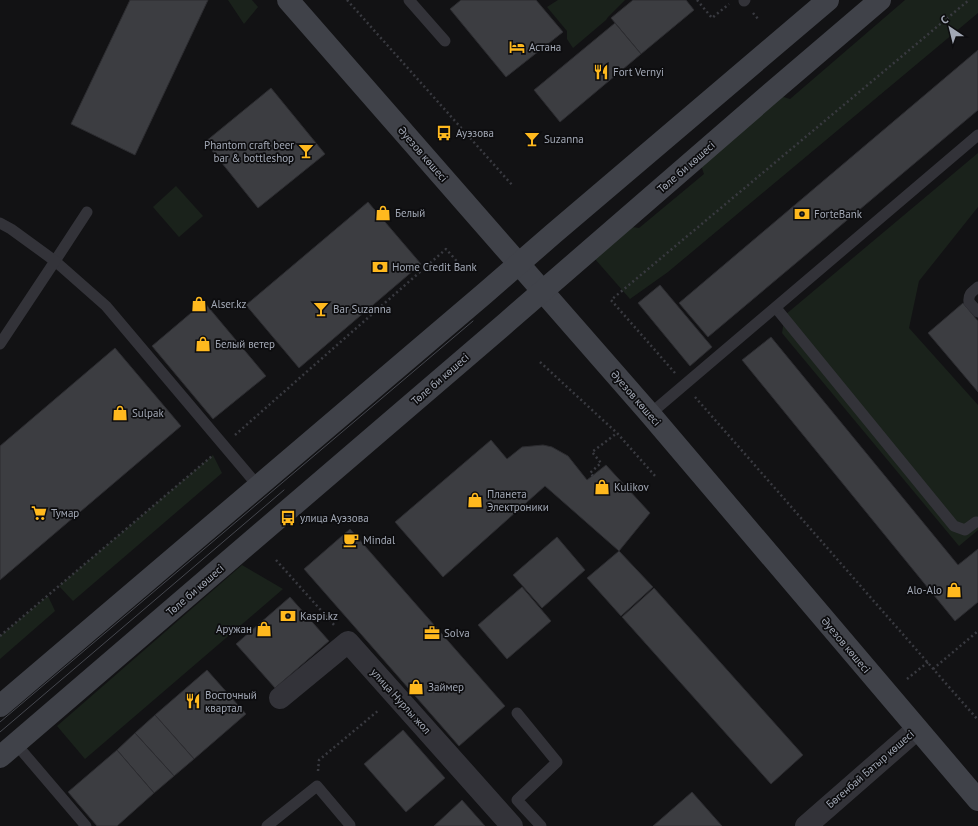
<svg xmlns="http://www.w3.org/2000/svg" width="978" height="826" font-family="'PT Sans',sans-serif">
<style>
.green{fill:#1a221b}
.building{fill:#3c3d41;stroke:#2c2c30}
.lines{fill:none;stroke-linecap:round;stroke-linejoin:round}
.path{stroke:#393a40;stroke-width:2.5;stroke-dasharray:2 3;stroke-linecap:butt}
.service{stroke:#333339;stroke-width:11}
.minor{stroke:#333339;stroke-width:22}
.secondary{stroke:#404249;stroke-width:22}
.tram{stroke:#45474e;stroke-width:1}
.labels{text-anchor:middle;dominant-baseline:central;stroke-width:3.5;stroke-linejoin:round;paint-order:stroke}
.poi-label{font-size:11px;fill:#a2a8b5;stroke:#0d0d0f;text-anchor:start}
.street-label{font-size:11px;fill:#a2a8b5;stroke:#0d0d0f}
</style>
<rect width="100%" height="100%" fill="#121214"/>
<!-- green -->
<g class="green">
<path d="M 228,0 L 252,0 L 258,7 L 244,24 Z"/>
<path d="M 558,0 L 625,0 L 608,17 L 606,20 L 573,48 L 567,39 L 567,31 L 547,7 Z"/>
<path d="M 905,0 L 978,0 L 978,13 L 668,272 L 630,299 L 588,251 L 618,225 L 639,228 L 704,174 L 698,156 L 771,93 L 790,99 Z"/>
<path d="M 978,153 L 978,207 L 919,281 L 909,328 L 978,405 L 978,530 L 959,546 L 782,333 L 785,315 Z"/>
<path d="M 176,186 L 203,216 L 179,237 L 153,207 Z"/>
<path d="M 213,455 L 222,473 L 73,601 L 59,586 Z"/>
<path d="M 242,565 L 283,589 L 85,759 L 57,726 Z"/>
<path d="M 48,596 L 55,611 L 0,659 L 0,636 Z"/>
</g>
<!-- building -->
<g class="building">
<path d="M 130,0 L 208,0 L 135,155 L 71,124 Z"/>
<path d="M 461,0 L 536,0 L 563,32 L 506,77 L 450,9 Z"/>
<path d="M 633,0 L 686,0 L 694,10 L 641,54 L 611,18 Z"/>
<path d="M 615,23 L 641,54 L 560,122 L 534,90 Z"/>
<path d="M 978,50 L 978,110 L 708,337 L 679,303 Z"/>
<path d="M 271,88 L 325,154 L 258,208 L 205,142 Z"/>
<path d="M 368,202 L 421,264 L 299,368 L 246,305 Z"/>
<path d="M 660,285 L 712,347 L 690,366 L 638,303 Z"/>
<path d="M 204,302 L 266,376 L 213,419 L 152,346 Z"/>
<path d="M 963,303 L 978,321 L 978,392 L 928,333 Z"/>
<path d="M 771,337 L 958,565 L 978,549 L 978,602 L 955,621 L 742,360 Z"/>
<path d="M 115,348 L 181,426 L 0,580 L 0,446 Z"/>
<path d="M 491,440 L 507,459 L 522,447 L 543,445 L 552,447 L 568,456 L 587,480 L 606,465 L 650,513 L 619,551 L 545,486 L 443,577 L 395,522 Z"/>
<path d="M 350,529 L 505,706 L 459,746 L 304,569 Z"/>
<path d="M 557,537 L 585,570 L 542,608 L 513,575 Z"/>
<path d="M 619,551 L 653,587 L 621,616 L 587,578 Z"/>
<path d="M 522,587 L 551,621 L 507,659 L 478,625 Z"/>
<path d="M 654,588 L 803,755 L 771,784 L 622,617 Z"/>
<path d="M 290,597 L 329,641 L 275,688 L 236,644 Z"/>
<path d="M 207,670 L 246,714 L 194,759 L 155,715 Z"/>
<path d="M 155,715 L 194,759 L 174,776 L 135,733 Z"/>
<path d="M 403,730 L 445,778 L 406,812 L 364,764 Z"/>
<path d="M 135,733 L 174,776 L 154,793 L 117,750 Z"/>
<path d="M 117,750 L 154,793 L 117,826 L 97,826 L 68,792 Z"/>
<path d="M 692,792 L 722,826 L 653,826 Z"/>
<path d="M 462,800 L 485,826 L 434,826 Z"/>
</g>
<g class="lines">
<!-- path -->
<g class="path">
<path d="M 347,0 L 513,186"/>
<path d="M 697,0 L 712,18 L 729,4"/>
<path d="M 753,13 L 759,20"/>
<path d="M 540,362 L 617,433 L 656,477"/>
<path d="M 675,373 L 611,300 L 969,0"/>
<path d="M 695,397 L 978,720"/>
<path d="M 235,435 L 446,249 L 462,267"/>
<path d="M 593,476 L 590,473 L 601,463 L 592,452 L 617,433"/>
<path d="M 276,560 L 335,626"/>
<path d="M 0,636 L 212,456"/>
<path d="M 933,669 L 978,631"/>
<path d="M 907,679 L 928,662"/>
<path d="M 318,771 L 319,760 L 379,710"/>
</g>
<!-- service -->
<g class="service">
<path d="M 409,0 L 445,41"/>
<path d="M 744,1 L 745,0"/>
<path d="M 87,212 L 55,261 L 106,306 L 258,486"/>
<path d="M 0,223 L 11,229 L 55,261 L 0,344"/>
<path d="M 978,287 C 972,292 968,294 969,302 L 978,312"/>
<path d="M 776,308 L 954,526 L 965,530 L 976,522"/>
<path d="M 650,414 L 978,135"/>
<path d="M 517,713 L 557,762 L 517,800 L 541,826"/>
<path d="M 16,744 L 86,826"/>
<path d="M 267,826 L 317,786 L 350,825"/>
</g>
<!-- minor -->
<g class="minor">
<path d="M 280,698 L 348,642 L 512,826"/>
<path d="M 806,826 L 917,729"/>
</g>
<!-- secondary -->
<g class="secondary">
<path d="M 288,0 L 650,414 L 978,800"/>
<path d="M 0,706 L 484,294 L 553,234 L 828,0"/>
<path d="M 0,757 L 507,322 L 771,93 L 880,0"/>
</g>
<!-- tram -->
<g class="tram">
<path d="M 0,722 L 473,321"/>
<path d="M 0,732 L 284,490"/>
</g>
</g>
<!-- icons -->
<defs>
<symbol id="hotel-bare" viewBox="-9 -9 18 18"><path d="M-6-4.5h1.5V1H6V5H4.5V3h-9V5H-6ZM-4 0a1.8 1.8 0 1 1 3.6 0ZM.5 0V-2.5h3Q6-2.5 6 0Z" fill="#ffb91e" stroke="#0d0d0f" stroke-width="2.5" paint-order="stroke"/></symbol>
<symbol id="restaurant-bare" viewBox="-9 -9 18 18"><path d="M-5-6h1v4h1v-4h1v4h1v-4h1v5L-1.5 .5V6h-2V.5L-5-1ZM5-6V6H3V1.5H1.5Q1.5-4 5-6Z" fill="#ffb91e" stroke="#0d0d0f" stroke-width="2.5" paint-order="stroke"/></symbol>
<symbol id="bus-bare" viewBox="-9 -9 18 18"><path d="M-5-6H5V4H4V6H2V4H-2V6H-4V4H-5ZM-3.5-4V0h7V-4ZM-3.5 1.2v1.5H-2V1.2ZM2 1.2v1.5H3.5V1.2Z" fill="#ffb91e" stroke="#0d0d0f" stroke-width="2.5" paint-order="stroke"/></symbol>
<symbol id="bar-bare" viewBox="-9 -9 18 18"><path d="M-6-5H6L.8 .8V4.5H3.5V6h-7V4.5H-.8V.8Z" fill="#ffb91e" stroke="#0d0d0f" stroke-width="2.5" paint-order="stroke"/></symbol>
<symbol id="shop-bare" viewBox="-9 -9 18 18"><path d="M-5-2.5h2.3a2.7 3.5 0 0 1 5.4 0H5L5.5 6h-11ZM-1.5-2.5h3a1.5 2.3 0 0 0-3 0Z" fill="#ffb91e" stroke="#0d0d0f" stroke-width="2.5" paint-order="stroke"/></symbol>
<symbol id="bank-bare" viewBox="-9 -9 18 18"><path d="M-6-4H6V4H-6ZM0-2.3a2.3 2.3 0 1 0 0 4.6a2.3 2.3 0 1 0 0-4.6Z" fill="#ffb91e" stroke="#0d0d0f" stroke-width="2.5" paint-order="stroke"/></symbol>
<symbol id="supermarket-bare" viewBox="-9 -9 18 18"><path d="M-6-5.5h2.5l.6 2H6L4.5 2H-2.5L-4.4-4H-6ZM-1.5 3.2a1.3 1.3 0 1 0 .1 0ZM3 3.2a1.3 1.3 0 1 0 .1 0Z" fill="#ffb91e" stroke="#0d0d0f" stroke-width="2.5" paint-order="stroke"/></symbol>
<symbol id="cafe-bare" viewBox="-9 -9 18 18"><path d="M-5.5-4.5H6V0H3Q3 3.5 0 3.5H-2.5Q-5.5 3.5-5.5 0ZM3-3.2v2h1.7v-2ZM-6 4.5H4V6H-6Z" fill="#ffb91e" stroke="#0d0d0f" stroke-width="2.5" paint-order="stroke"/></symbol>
<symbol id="office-bare" viewBox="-9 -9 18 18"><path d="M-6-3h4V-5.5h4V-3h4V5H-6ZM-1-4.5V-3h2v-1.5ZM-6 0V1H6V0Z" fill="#ffb91e" stroke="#0d0d0f" stroke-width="2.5" paint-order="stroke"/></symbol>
</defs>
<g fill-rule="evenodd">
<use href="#hotel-bare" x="506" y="36" width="22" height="22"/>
<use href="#restaurant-bare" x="590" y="61" width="22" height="22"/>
<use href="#bus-bare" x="433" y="122" width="22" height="22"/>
<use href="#bar-bare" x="521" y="128" width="22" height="22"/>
<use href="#bar-bare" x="295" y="140" width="22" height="22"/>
<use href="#shop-bare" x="372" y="202" width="22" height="22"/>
<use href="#bank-bare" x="791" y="203" width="22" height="22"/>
<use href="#bank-bare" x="369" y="256" width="22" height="22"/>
<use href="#shop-bare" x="188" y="293" width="22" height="22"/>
<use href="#bar-bare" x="310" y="298" width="22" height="22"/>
<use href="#shop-bare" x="192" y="333" width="22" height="22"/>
<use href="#shop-bare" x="109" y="402" width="22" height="22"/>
<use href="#shop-bare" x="591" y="476" width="22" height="22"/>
<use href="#shop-bare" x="464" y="489" width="22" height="22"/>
<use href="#supermarket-bare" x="28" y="502" width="22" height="22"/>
<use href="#bus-bare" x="277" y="507" width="22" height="22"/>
<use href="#cafe-bare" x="340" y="529" width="22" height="22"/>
<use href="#shop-bare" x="943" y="579" width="22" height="22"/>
<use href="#bank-bare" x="277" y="605" width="22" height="22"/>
<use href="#shop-bare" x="253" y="618" width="22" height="22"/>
<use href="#office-bare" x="421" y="622" width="22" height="22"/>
<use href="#shop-bare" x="405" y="676" width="22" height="22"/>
<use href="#restaurant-bare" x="182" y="690" width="22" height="22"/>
</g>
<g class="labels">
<!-- poi labels -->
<g class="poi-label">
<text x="529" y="47">Астана</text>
<text x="613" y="72">Fort Vernyi</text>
<text x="456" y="133">Ауэзова</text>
<text x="544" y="139">Suzanna</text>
<text x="294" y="145" text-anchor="end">Phantom craft beer<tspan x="294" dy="13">bar &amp; bottleshop</tspan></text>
<text x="395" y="213">Белый</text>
<text x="814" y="214">ForteBank</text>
<text x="392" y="267">Home Credit Bank</text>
<text x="211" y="304">Alser.kz</text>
<text x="333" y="309">Bar Suzanna</text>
<text x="215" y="344">Белый ветер</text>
<text x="132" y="413">Sulpak</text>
<text x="614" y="487">Kulikov</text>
<text x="487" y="494">Планета<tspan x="487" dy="13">Электроники</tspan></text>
<text x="51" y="513">Тумар</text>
<text x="300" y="518">улица Ауэзова</text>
<text x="363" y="540">Mindal</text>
<text x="942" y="590" text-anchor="end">Alo-Alo</text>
<text x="300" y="616">Kaspi.kz</text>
<text x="252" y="629" text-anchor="end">Аружан</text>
<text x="444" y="633">Solva</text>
<text x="428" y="687">Займер</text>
<text x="205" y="695">Восточный<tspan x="205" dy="13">квартал</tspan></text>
</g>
<!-- street labels -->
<g class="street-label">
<text transform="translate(423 154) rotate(49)">Әуезов көшесі</text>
<text transform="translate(686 167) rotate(-41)">Төле би көшесі</text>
<text transform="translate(440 379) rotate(-41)">Төле би көшесі</text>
<text transform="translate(636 398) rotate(49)">Әуезов көшесі</text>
<text transform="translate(195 590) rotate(-41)">Төле би көшесі</text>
<text transform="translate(846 645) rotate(50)">Әуезов көшесі</text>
<text transform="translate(401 701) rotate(48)">улица Нурлы жол</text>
<text transform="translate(870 769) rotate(-41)">Бөгенбай Батыр көшесі</text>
</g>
</g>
<!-- north arrow -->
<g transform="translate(950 28) rotate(325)" stroke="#0d0d0f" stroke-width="3" paint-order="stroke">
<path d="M0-3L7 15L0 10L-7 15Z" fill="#a2a8b5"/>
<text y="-6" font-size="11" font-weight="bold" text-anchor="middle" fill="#a2a8b5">С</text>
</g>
</svg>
